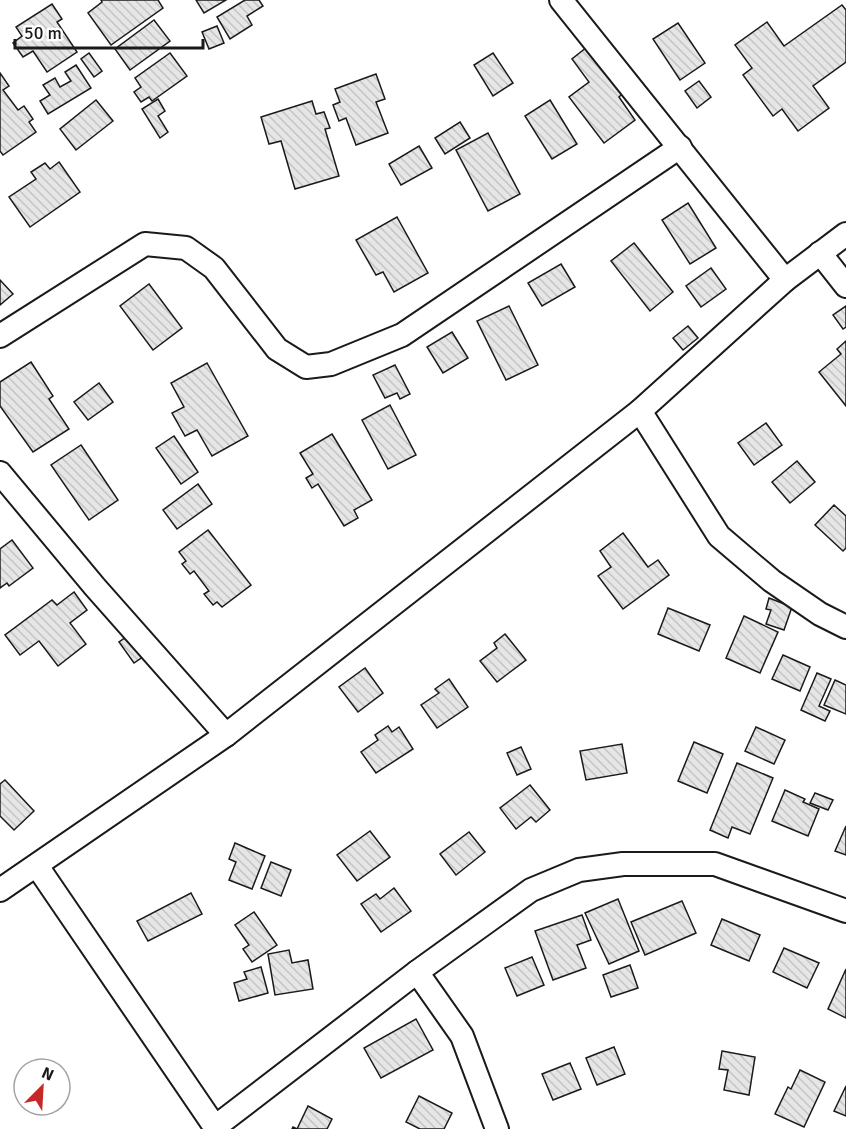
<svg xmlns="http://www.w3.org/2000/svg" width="846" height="1129" font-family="Signika,sans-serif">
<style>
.building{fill:url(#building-back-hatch);stroke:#1a1a1a;stroke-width:1.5}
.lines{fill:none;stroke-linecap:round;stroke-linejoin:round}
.street-casing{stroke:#1a1a1a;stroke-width:26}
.street{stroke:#fff;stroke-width:22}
</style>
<defs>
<pattern id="building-back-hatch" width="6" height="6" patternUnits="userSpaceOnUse" patternTransform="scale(1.5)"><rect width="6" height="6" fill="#e6e6e6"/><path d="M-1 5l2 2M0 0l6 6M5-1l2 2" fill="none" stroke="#c5c5c5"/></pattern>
</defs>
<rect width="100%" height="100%" fill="#fff"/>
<!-- building -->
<g class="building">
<path d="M 101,0 L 158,0 L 163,8 L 111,45 L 88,13 L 102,2 Z"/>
<path d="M 196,0 L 226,0 L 204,13 Z"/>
<path d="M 245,0 L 259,0 L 263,6 L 247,16 L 252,25 L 230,39 L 217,17 Z"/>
<path d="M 52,4 L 62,19 L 57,22 L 77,52 L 47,72 L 33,51 L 23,57 L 13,43 L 22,36 L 16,27 Z"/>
<path d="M 842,5 L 846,10 L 846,62 L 813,86 L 829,108 L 798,131 L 782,109 L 773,116 L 743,75 L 752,68 L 735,45 L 767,22 L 784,46 Z"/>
<path d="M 154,20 L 170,41 L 130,70 L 115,49 Z"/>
<path d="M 678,23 L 705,63 L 680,80 L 653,39 Z"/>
<path d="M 217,26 L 224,43 L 209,49 L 202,32 Z"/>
<path d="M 587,47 L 622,94 L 619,97 L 635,120 L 604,143 L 569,97 L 589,82 L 572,59 Z"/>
<path d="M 89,53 L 102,71 L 94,77 L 81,59 Z"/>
<path d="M 170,53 L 187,76 L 152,101 L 149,97 L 141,102 L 134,92 L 141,87 L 135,78 Z"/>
<path d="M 493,53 L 513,83 L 493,96 L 474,65 Z"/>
<path d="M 76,65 L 91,88 L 48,114 L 40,101 L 50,95 L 43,85 L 55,78 L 60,87 L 71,81 L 65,72 Z"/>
<path d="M 0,73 L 9,86 L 3,90 L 18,110 L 24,106 L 33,119 L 29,122 L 36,132 L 3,155 L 0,151 Z"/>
<path d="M 376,74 L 385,99 L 376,102 L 388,133 L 356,145 L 346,118 L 339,121 L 333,105 L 340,102 L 335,89 Z"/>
<path d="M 699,81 L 711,97 L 697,108 L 685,91 Z"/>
<path d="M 158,99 L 165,111 L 158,116 L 168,132 L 160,138 L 142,109 Z"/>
<path d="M 96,100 L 113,121 L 76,150 L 60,129 Z"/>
<path d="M 550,100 L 577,144 L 552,159 L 525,116 Z"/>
<path d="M 312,101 L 316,114 L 324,112 L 330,128 L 325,129 L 339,176 L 295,189 L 281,141 L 269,144 L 261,117 Z"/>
<path d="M 460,122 L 470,138 L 445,154 L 435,138 Z"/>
<path d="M 488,133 L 520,194 L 488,211 L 456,150 Z"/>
<path d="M 419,146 L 432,168 L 401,185 L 389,164 Z"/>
<path d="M 59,162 L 80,192 L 30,227 L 9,197 L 36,179 L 31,172 L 45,163 L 50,169 Z"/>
<path d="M 688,203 L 716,248 L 690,264 L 662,220 Z"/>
<path d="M 397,217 L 428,273 L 394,292 L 383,272 L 376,275 L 356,240 Z"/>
<path d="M 634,243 L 673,292 L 650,311 L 611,261 Z"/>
<path d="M 561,264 L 575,287 L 542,306 L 528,283 Z"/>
<path d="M 711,268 L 726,289 L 701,307 L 686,286 Z"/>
<path d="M 0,280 L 13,294 L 0,305 Z"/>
<path d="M 149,284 L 182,328 L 153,350 L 120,306 Z"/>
<path d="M 509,306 L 538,365 L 506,380 L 477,321 Z"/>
<path d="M 846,306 L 846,327 L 843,329 L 833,315 Z"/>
<path d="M 688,326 L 698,338 L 683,350 L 673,338 Z"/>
<path d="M 452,332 L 468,358 L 443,373 L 427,347 Z"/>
<path d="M 846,341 L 846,406 L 819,372 L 841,354 L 837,349 Z"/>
<path d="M 31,362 L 53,396 L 49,399 L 69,429 L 33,452 L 0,406 L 0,382 Z"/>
<path d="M 207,363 L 248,436 L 212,456 L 197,430 L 185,436 L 172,413 L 184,407 L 171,383 Z"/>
<path d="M 395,365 L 410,394 L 400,399 L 397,393 L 385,398 L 373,375 Z"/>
<path d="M 99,383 L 113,402 L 88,420 L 74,402 Z"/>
<path d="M 390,405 L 416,455 L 388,469 L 362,420 Z"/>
<path d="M 766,423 L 782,445 L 754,465 L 738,443 Z"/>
<path d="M 332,434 L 372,500 L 354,510 L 358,518 L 344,526 L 318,484 L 312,488 L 306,478 L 313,474 L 300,453 Z"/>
<path d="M 174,436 L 198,472 L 181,484 L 156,448 Z"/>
<path d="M 81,445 L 118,500 L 89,520 L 51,465 Z"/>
<path d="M 797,461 L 815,482 L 790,503 L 772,482 Z"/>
<path d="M 198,484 L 212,504 L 177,529 L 163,510 Z"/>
<path d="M 834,505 L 846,516 L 846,548 L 843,551 L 815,525 Z"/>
<path d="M 208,530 L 251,585 L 222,607 L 217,602 L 213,605 L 204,594 L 209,591 L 194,571 L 190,574 L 182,564 L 186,561 L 179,552 Z"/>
<path d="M 623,533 L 648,567 L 658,560 L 669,575 L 623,609 L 598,576 L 611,567 L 600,551 Z"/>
<path d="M 12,540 L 33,568 L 9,586 L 7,583 L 0,588 L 0,549 Z"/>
<path d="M 74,592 L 87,610 L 70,623 L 86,644 L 58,666 L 39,641 L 20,655 L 5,635 L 52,600 L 57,605 Z"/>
<path d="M 769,598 L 792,607 L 784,630 L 766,624 L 771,610 L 766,609 Z"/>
<path d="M 668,608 L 710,625 L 699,651 L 658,634 Z"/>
<path d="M 744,616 L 778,632 L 760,673 L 726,658 Z"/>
<path d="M 132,633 L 147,654 L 134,663 L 119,642 Z"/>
<path d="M 505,634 L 526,660 L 497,682 L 480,661 L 497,648 L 494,643 Z"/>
<path d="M 783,655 L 810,667 L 800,691 L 772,679 Z"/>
<path d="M 365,668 L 383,693 L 358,712 L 339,687 Z"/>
<path d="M 817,673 L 831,679 L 819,706 L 830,711 L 825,721 L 801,710 Z"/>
<path d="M 449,679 L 468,707 L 437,728 L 421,705 L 439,693 L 435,689 Z"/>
<path d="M 835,680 L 846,685 L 846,714 L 824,705 Z"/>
<path d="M 388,726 L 392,732 L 399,727 L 413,749 L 376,773 L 361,752 L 378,740 L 375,735 Z"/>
<path d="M 756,727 L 785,740 L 774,764 L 745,751 Z"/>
<path d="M 694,742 L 723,754 L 707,793 L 678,781 Z"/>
<path d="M 622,744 L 627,773 L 586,780 L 580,751 Z"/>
<path d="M 521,747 L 531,769 L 517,775 L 507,753 Z"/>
<path d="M 737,763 L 773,778 L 750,834 L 732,827 L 728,838 L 710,830 Z"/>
<path d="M 5,780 L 34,811 L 14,830 L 0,816 L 0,784 Z"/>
<path d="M 530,785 L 550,810 L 536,822 L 531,817 L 516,829 L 500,808 Z"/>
<path d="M 785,790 L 805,799 L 803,802 L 819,809 L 808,836 L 772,821 Z"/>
<path d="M 815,793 L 833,800 L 828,810 L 810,803 Z"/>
<path d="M 846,826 L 846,855 L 835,851 Z"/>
<path d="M 370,831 L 390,857 L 357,881 L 337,855 Z"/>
<path d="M 469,832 L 485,852 L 456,875 L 440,854 Z"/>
<path d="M 235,843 L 265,856 L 252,889 L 229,880 L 236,862 L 229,859 Z"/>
<path d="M 271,862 L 291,870 L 281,896 L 261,888 Z"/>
<path d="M 394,888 L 411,911 L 381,932 L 361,904 L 376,894 L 380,899 Z"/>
<path d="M 191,893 L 202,914 L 148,941 L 137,921 Z"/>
<path d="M 618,899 L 639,951 L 609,964 L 585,913 Z"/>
<path d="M 682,901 L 696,933 L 645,955 L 631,922 Z"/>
<path d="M 254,912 L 277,945 L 252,962 L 243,949 L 249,945 L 235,925 Z"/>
<path d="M 582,915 L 591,940 L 577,945 L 586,968 L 553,980 L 535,931 Z"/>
<path d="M 722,919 L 760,935 L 749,961 L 711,945 Z"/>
<path d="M 784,948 L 819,963 L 807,988 L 773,972 Z"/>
<path d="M 289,950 L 292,963 L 308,960 L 313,989 L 275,995 L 268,954 Z"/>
<path d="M 532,957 L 544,985 L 517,996 L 505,968 Z"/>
<path d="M 630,965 L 638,988 L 611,997 L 603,975 Z"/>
<path d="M 261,967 L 268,993 L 239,1001 L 234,983 L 247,979 L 244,972 Z"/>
<path d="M 846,969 L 846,1018 L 828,1009 Z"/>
<path d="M 416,1019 L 433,1050 L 381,1078 L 364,1048 Z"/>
<path d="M 614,1047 L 625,1074 L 597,1085 L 586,1058 Z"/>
<path d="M 722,1051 L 755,1057 L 749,1095 L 724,1090 L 728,1070 L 719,1069 Z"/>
<path d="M 570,1063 L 581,1089 L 553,1100 L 542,1074 Z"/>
<path d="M 800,1070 L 825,1082 L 804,1127 L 775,1114 L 788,1087 L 791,1089 Z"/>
<path d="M 846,1086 L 846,1116 L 834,1111 Z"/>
<path d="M 419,1096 L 452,1113 L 444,1129 L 420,1129 L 406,1122 Z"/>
<path d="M 308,1106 L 332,1119 L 327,1129 L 292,1129 L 293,1127 L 297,1129 Z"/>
</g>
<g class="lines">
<defs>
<g id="street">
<path d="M 561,0 L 785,280"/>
<path d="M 820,253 L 846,286"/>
<path d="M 0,336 L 145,244 L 186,248 L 214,268 L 277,349 L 306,367 L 331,364 L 402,335 L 680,147"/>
<path d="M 640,411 L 719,536 L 772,581 L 820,614 L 846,627"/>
<path d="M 0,473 L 95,587 L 226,735"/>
<path d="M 37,866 L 215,1127 L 417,972 L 462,1036 L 497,1129"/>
<path d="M 0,890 L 226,735 L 640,411 L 785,280 L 846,234"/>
<path d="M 417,972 L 531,890 L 579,870 L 623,864 L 715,864 L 846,911"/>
</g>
</defs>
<!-- street casing -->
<use href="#street" class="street-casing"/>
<!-- street -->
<use href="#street" class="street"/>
</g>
<!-- north arrow -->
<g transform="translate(42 1087) rotate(24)"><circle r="28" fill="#ffffff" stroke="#a3a3a3" stroke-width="1.5"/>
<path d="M0-4.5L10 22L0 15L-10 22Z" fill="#c62828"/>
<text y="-9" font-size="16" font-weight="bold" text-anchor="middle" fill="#1a1a1a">N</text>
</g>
<!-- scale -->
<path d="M15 39v9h188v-9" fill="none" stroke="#1a1a1a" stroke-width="3"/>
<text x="24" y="39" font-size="18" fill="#1a1a1a" stroke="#ffffff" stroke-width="4.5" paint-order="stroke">50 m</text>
</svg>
